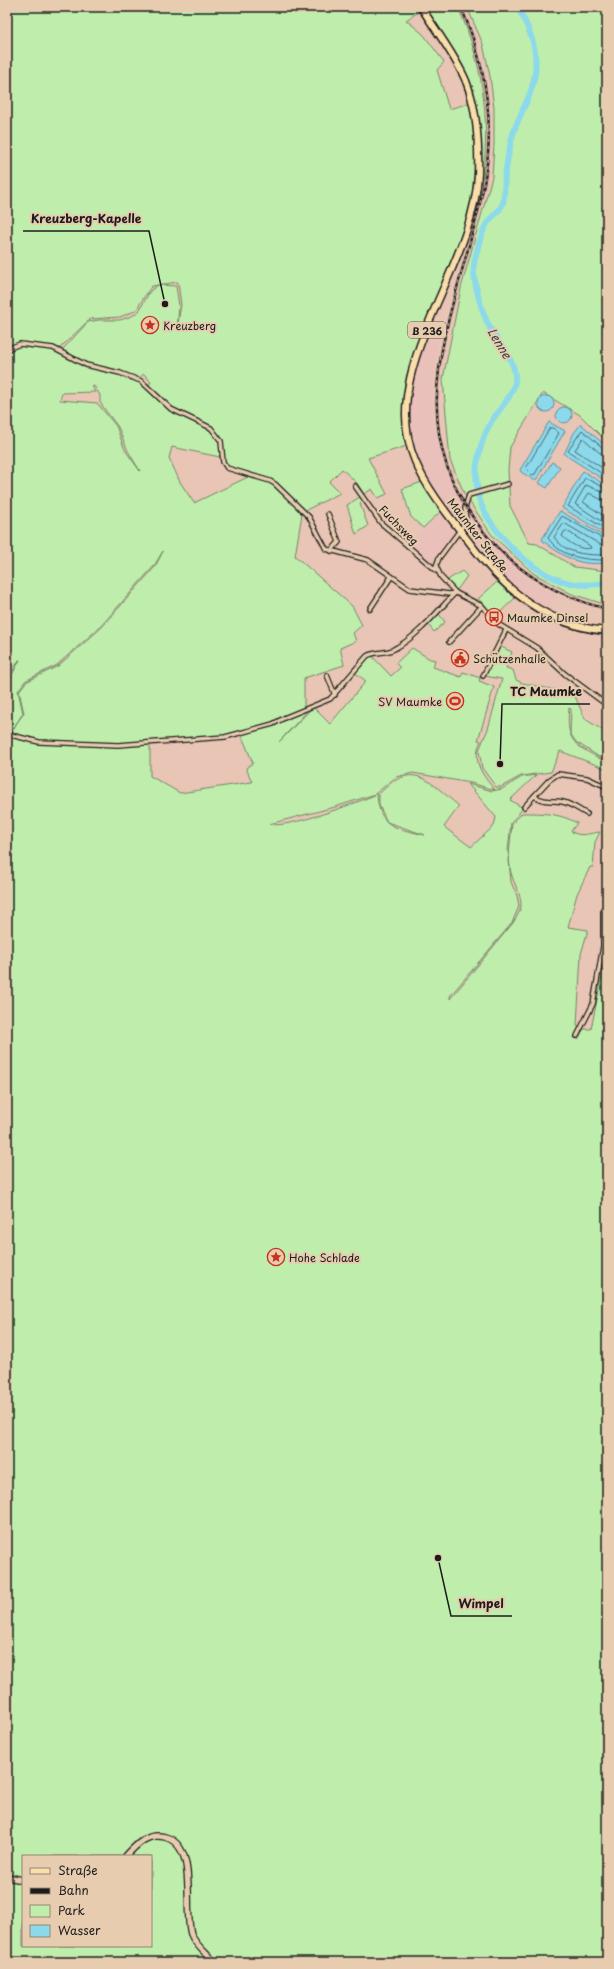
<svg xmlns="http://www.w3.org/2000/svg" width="614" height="1969" font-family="'Playpen Sans',sans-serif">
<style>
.built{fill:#eac0bb}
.green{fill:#bfeeac;stroke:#6e8564;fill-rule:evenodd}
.water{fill:#8cd9eb;stroke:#5f8d98}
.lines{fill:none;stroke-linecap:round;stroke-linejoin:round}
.shore{stroke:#49686f;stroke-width:1}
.river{stroke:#8cd9eb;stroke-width:6}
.street-casing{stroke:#1c1c1c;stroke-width:6}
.secondary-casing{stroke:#1c1c1c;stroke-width:8}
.primary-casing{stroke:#1c1c1c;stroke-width:9}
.street{stroke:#e7ccaf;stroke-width:3.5}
.secondary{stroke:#e7ccaf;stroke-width:5.5}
.primary{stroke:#f9deab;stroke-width:6}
.rail-casing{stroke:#1c1c1c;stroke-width:2.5}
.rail{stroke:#e7ccaf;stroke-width:1;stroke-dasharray:3;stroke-linecap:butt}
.labels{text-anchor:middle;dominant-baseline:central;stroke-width:4;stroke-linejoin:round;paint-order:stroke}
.shield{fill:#e7ccaf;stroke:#595148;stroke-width:1}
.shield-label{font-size:10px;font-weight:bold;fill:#1c1c1c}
.poi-label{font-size:11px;fill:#1c1c1c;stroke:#e7ccaf;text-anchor:start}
.street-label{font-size:11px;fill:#1c1c1c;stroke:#e7ccaf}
.water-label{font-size:12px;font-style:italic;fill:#324245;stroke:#e7ccaf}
.leader{fill:none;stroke:#1c1c1c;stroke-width:1.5}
.callout-dot{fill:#1c1c1c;stroke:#e7ccaf;stroke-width:1.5}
.callout-label{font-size:12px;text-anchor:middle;font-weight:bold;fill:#1c1c1c;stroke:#e7ccaf;stroke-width:4;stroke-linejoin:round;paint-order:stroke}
</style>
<rect width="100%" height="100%" fill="#e9c5b6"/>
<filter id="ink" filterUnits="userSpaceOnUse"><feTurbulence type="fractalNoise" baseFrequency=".025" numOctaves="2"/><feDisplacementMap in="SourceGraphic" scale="8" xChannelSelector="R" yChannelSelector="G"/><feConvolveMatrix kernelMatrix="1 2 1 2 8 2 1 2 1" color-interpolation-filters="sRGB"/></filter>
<g filter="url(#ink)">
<!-- built -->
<g class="built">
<path d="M 430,328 L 439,332 L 435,361 L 433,410 L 446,466 L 464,505 L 488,540 L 527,578 L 558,595 L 546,612 L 535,606 L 498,575 L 446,508 L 421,471 L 409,433 L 407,406 L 420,352 Z"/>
<path d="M 441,511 L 455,530 L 435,558 L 433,566 L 412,549 L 419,542 L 414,538 Z"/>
</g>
<!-- green -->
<g class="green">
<path d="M 7,7 L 417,7 L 420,11 L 406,20 L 423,34 L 444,62 L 437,70 L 449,109 L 470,103 C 475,138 481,176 472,211 C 462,255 439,296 422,337 C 416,352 409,367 406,383 C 402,402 403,424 407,443 L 404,447 L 368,458 L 387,494 L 378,498 L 372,489 L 364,494 L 357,483 L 342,469 L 329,482 L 340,493 L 304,511 L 273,481 L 237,471 L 226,466 L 224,462 L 221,440 L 211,427 L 204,422 L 202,424 C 217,432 221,441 220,457 L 172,447 L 169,458 L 180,482 L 194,503 L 250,476 L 271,482 L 302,514 L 295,556 L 352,606 L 362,625 L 353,633 L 356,641 L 340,648 L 344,665 L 304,678 L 304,708 L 285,716 L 273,723 L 223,737 L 200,737 L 118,745 L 38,742 L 11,734 L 16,724 L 24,713 L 19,691 L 26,682 L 58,666 L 100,629 L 155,567 L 163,551 L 154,566 L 100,627 L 57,665 L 25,681 L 18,691 L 23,713 L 10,734 L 7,733 L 7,684 L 20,660 L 19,660 L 7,681 L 7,350 C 21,343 44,346 58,351 C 69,356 79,365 91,368 C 107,373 126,372 141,382 C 151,389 171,417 183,414 C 168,408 159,397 149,385 L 151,382 L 144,374 L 139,378 L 125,373 L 91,365 L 64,352 L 63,349 L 88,322 L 99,320 L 120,320 L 132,316 L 139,311 L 150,291 L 158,285 L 176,286 L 179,306 L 177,329 L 181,305 L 178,282 L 152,286 L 148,291 L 136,310 L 132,312 L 120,317 L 90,319 L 59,349 L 20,343 L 7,347 ZM 92,386 L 94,386 L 100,395 L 100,402 L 103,407 L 118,427 L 128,451 L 140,471 L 125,450 L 116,426 L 97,403 L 60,400 L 62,393 L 95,392 Z"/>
<path d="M 425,7 L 458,7 C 483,64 490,116 483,177 L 480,177 L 475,103 L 458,61 Z"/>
<path d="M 467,7 L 607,7 L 607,442 L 580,415 L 543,393 L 510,447 L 508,470 L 510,506 L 529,543 L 537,544 L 574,567 L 607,571 L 607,605 L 572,594 L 533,573 L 492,535 L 465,495 L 450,460 L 443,379 L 461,288 L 492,177 L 494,144 L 494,108 L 490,76 L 483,44 Z"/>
<path d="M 422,482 L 441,511 L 423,528 L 411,517 L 402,489 Z"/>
<path d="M 360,497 L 363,501 L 360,504 L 368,526 L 356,534 L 347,505 Z"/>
<path d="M 462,571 L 467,576 L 457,590 L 448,582 L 449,579 Z"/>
<path d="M 497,582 L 515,598 L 495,617 L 484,604 L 478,599 Z"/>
<path d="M 438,613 L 445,622 L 434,632 L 428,624 Z"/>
<path d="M 499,646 L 512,652 L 506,668 L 513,670 L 516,680 L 522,683 L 574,694 L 585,719 L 607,733 L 607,762 L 576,742 L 570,733 L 571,709 L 569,708 C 565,746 578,745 607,763 L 607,769 L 560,751 L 551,772 L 521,776 L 501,787 L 496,787 L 482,768 L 479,750 L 488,729 L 502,679 L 485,676 Z"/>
<path d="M 412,648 L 430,659 L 435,660 L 433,667 L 461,677 L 463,672 L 480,678 L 479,681 L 494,687 L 478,740 L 481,741 C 471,760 482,775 495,790 L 471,783 L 413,773 L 396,777 L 375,794 L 335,807 L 269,824 C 285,830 359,802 377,794 C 379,829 397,828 425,835 L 387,822 L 379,805 L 379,794 C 414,758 429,782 459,806 L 444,827 L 471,847 L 494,826 L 496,817 L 468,784 L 492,791 L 502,789 L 522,777 L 536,775 L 510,800 L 523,808 L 511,823 L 508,850 L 511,882 L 517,896 L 519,906 L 512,923 L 450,996 L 450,999 L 513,923 C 516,918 520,912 521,906 C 522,894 511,880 510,867 C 508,853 511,838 512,824 L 522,813 C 542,813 559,813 577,823 L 571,831 C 579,838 590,833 600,832 L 595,842 L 593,867 L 590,867 L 577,894 L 568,927 L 588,930 L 581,954 L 577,1025 L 580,1027 L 574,1038 L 577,1039 L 583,1029 L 591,1029 L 607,952 L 607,1962 L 7,1962 L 7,735 L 38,744 L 118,746 L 150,743 L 150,776 L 180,793 L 252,782 L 246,768 L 253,763 L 241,734 L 309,709 L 279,742 L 313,707 L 330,724 L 366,681 L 354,672 L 371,655 L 391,676 L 400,668 L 396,663 ZM 23,1856 L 151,1856 L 151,1946 L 23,1946 Z"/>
</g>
<!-- water -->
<g class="water">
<circle cx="546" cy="404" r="8"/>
<circle cx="564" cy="415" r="8"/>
<path d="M 549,422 L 565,431 L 536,480 L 534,480 L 521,472 L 520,470 Z"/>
<path d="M 581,424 L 607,447 L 607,482 L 564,454 L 574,433 Z"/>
<path d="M 552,462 L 560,467 L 547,488 L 539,483 Z"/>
<path d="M 583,471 L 607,486 L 607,535 L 562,508 Z"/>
<path d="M 560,511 L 607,538 L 607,563 C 578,566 565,558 543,541 L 542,539 Z"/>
</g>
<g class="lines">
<!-- shore -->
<g class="shore">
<path d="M 550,428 L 553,428 L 559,433 L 535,474 L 532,475 L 526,469 Z"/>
<path d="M 607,449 L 603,448 L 582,430 L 568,451 L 607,477"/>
<path d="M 607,454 L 600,453 L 583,438 L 575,450 L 607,471"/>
<path d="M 607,489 L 585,478 L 568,506 L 607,530"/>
<path d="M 607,494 L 586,485 L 575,504 L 607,525"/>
<path d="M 607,500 L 600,499 L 589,493 L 583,502 L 607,518"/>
<path d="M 567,531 L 590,546 L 591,548 C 581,551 569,543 562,536 L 564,532 Z"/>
<path d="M 607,541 L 562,516 L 548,538 C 562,558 585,560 607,560"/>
<path d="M 607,546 L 601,545 L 564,523 L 554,537 C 566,555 588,555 607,555"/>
</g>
<!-- river -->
<path class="river" d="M 517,7 C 535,36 542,63 529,96 C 524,108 517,121 513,134 C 509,148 507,162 505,175 C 504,184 505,195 503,203 C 500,212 493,215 488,222 C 483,228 475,256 474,265 C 472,279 483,316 490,328 C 499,345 517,361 515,381 C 513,398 496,411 489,426 C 484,436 480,447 478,459 C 474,474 477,499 485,513 C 502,542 535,575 569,583 C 583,586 594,585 607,583"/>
<defs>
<g id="street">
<path d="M 7,349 L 20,344 L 53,348 L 86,365 L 120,373 L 141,381 L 171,409 L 211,428 L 221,441 L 223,462 L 227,468 L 270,481 L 275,484 L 309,517 L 326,549 L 368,560 L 410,589 L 449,594 L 456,593"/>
<path d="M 508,484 L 469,495 L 465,508 L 466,522 L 439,558 L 436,566 L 441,577 L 456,593 L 482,606 L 498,624 L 537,648 L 565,674 L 607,705"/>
<path d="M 355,486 L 381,523 L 437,571"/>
<path d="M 328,514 L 339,542 L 331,551"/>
<path d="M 370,609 L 391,577"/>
<path d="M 449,642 L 482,606"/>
<path d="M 327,675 L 335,695"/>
<path d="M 483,676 L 506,630"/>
<path d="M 7,734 L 39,742 L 118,745 L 225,737 L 273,724 L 286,717 L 330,699 L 367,656 C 375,651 386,654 394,649 C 418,636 436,613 455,593"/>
<path d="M 534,796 C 546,803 551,800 563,802 C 572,804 579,810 587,814"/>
<path d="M 524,807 L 549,780 L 558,774 L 587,778 L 607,787"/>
<path d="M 577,1036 L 593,1004 L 603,946 L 603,910 L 607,903"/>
</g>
<g id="secondary">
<path d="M 126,1856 C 136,1845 148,1832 165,1837 C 199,1846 183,1907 191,1934 C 195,1945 206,1953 214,1962"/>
<path d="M 7,1877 L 23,1880"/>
</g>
<path id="primary" d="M 421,7 C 436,31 455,55 466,81 C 477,109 479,144 478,174 C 474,270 376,368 415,461 C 429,494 455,523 476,551 C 509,594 551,627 607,631"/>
</defs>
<!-- street casing -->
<use href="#street" class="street-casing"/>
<!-- secondary casing -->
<use href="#secondary" class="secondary-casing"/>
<!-- primary casing -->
<use href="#primary" class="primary-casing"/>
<!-- street -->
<use href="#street" class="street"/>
<!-- secondary -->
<use href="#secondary" class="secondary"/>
<!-- primary -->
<use href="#primary" class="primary"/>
<defs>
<path id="rail" d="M 461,7 C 481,53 492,102 488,153 C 486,183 478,212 470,242 C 441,346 407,434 483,531 C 514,571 558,597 607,609"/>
</defs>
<!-- rail casing -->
<use href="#rail" class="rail-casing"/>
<!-- rail -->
<use href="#rail" class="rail"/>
</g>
</g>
<!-- icons -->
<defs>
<symbol id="sight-ring" viewBox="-11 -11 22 22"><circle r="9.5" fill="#e7ccaf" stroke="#c8321e" stroke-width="1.5"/><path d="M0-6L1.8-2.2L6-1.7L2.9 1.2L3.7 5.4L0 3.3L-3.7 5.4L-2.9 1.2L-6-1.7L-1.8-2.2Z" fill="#c8321e"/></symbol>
<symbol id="bus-ring" viewBox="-11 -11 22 22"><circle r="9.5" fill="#e7ccaf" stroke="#c8321e" stroke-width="1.5"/><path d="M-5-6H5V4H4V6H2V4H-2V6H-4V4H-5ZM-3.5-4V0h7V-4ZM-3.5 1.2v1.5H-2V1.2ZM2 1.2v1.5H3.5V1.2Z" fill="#c8321e"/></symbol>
<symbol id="civic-ring" viewBox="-11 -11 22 22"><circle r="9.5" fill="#e7ccaf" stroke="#c8321e" stroke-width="1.5"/><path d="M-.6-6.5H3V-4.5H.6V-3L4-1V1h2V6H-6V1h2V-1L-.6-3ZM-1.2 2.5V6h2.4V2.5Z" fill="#c8321e"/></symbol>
<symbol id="stadium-ring" viewBox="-11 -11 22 22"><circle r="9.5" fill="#e7ccaf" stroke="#c8321e" stroke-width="1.5"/><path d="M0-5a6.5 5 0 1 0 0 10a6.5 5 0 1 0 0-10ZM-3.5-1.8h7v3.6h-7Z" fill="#c8321e"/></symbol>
</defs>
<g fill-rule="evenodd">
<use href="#sight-ring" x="140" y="315" width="20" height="20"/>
<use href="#bus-ring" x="484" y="607" width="20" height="20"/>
<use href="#civic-ring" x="450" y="648" width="20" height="20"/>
<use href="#stadium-ring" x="445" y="691" width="20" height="20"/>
<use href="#sight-ring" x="266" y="1247" width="20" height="20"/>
</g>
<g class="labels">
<!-- shield labels -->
<rect class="shield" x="408" y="322" width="38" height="16" rx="3"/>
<g class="shield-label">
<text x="427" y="330">B 236</text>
</g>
<!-- poi labels -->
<g class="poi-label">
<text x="163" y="325">Kreuzberg</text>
<text x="507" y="617">Maumke Dinsel</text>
<text x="473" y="658">Schützenhalle</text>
<text x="442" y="701" text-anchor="end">SV Maumke</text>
<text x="289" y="1257">Hohe Schlade</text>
</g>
<!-- street labels -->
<g class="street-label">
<text transform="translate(399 525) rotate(45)">Fuchsweg</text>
<text transform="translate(478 535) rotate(52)">Maumker Straße</text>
</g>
<!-- water labels -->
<g class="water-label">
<text transform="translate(500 343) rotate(58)">Lenne</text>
</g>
</g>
<!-- callouts -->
<path class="leader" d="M165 304L149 231H23M500 764L502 704H590M438 1558L451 1616H512"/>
<g class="callout-dot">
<circle cx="165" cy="304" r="4"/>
<circle cx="500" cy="764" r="4"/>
<circle cx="438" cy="1558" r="4"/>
</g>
<g class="callout-label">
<text x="86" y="223">Kreuzberg-Kapelle</text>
<text x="546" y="696">TC Maumke</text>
<text x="481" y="1608">Wimpel</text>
</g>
<!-- margin -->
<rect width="614" height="1969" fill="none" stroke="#e7ccaf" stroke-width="24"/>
<rect x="12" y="12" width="590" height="1945" fill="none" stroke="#1c1c1c" stroke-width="1.5" filter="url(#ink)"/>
<!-- legend -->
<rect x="22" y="1855" width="130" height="92" fill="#e7ccaf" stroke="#968674"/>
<rect x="30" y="1868" width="20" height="6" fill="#f9deab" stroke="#968674"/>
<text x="58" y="1875" font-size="12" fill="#1c1c1c">Straße</text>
<rect x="30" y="1888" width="20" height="6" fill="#1c1c1c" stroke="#968674"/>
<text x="58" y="1895" font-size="12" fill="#1c1c1c">Bahn</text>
<rect x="30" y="1905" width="20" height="12" fill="#bfeeac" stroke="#968674"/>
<text x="58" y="1915" font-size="12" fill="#1c1c1c">Park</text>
<rect x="30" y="1925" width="20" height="12" fill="#8cd9eb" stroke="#968674"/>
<text x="58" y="1935" font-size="12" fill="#1c1c1c">Wasser</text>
</svg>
